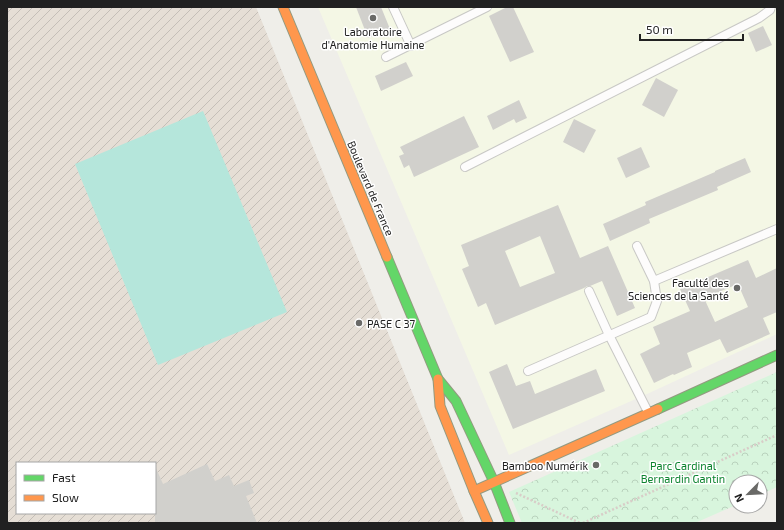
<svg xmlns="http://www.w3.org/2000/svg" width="784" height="530" font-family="'Exo 2',sans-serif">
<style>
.education{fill:#f4f7e5}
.military{fill:url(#military-furrows);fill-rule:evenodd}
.park{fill:url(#park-crowns)}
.pitch{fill:#b5e6db}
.building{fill:#d1d0cc;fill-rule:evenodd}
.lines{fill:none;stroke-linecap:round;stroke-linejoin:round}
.lane-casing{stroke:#c8c8c5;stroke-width:10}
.fast-casing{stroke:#939a80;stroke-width:11}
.slow-casing{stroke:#939a80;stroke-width:11}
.path{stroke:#d8cdc8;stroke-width:2.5;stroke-dasharray:2 2;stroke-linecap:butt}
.lane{stroke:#fdfcfc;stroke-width:8}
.fast{stroke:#63d668;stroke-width:9}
.slow{stroke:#ff974d;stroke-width:9}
.poi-dot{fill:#696967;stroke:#fff;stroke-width:1.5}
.labels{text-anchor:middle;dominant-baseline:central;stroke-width:3;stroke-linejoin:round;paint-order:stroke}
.poi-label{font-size:11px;fill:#212121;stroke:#fff;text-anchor:end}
.street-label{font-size:11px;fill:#212121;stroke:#fff}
.park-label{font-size:11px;fill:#0b832e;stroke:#fff}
</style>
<defs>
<pattern id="military-furrows" width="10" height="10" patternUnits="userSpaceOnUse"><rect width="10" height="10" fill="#e5ded5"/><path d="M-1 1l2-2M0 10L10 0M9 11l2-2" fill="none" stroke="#c4beb7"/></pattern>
<pattern id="park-crowns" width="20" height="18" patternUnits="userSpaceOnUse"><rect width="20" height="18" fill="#d8f5dd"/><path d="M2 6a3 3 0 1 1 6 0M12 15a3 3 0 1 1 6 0" fill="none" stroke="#b9d2bd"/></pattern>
</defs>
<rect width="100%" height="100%" fill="#efeee9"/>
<!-- education -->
<path class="education" d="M 318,7 L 777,7 L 777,334 L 647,394 L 509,455 Z"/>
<!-- military -->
<path class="military" d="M 7,7 L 256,7 L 465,523 L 7,523 ZM 17,463 L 155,463 L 155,513 L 17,513 Z"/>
<!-- park -->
<path class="park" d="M 777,372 L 777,487 L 760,495 L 760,482 L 736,482 L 736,505 L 695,523 L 522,523 L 509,492 Z"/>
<!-- pitch -->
<path class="pitch" d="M 203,111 L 287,312 L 158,365 L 75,164 Z"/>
<!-- building -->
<g class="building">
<path d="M 356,7 L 381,7 L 390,29 L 368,38 Z"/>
<path d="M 507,7 L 513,7 L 534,52 L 510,62 L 489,16 Z"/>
<path d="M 763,26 L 772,45 L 756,52 L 748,33 Z"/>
<path d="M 406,62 L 413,76 L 381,91 L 375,76 Z"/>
<path d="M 656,78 L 678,90 L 664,117 L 642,105 Z"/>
<path d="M 519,100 L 527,118 L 516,123 L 514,119 L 493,130 L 487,116 Z"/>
<path d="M 464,116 L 479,147 L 414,177 L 409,165 L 404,168 L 399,156 L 404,154 L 400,147 Z"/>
<path d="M 574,119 L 596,130 L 584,153 L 563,142 Z"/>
<path d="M 641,147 L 650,167 L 626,178 L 617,158 Z"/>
<path d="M 745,158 L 751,172 L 717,187 L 718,190 L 649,219 L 650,223 L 610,241 L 603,224 L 646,205 L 645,202 L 715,172 L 715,171 Z"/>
<path d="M 558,205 L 580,258 L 608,246 L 635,308 L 617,316 L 602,281 L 590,286 L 587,286 L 584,288 L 495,325 L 486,303 L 478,307 L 462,269 L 469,266 L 461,245 ZM 540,236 L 555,273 L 520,287 L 505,251 Z"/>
<path d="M 748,260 L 756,278 L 777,268 L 777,312 L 763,318 L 770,334 L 727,353 L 720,339 L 687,353 L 692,367 L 674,375 L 673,374 L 654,383 L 640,354 L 660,344 L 653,327 L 690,311 L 680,289 ZM 738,284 L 748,307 L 715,322 L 704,298 Z"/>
<path d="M 507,364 L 516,386 L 530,381 L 535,394 L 596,369 L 605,391 L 513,429 L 489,372 Z"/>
<path d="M 207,464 L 215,481 L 229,475 L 234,486 L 249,480 L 254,493 L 246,496 L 257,523 L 155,523 L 155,466 L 163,484 Z"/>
</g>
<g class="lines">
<defs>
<g id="lane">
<path d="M 393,7 L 411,46"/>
<path d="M 386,57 L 487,7"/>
<path d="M 465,167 L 759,18 L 770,10 L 771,7"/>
<path d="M 654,281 L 777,229"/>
<path d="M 589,291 L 609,335 L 648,412"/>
<path d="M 528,371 L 651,317 L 657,301 L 654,281 L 637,246"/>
</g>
<g id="fast">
<path d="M 387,257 L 438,379 L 456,401 L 494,482 L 510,523"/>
<path d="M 658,409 L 777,355"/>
</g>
<g id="slow">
<path d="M 283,7 L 387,257"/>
<path d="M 438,379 L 440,406 L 474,491 L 488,523"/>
<path d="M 474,491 L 658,409"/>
</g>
</defs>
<!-- lane casing -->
<use href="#lane" class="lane-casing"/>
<!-- fast casing -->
<use href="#fast" class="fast-casing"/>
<!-- slow casing -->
<use href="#slow" class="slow-casing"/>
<!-- path -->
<g class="path">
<path d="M 7,14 L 8,7"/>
<path d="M 516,493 L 580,523"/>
<path d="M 583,523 L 777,435"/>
</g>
<!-- lane -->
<use href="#lane" class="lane"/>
<!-- fast -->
<use href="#fast" class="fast"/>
<!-- slow -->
<use href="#slow" class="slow"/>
</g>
<!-- markers -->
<g class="poi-dot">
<circle cx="373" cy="18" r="4"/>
<circle cx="737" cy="288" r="4"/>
<circle cx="359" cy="323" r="4"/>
<circle cx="596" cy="465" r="4"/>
</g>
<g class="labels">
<!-- poi labels -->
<g class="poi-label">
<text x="373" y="31" text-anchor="middle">Laboratoire<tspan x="373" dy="13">d'Anatomie Humaine</tspan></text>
<text x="729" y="282">Faculté des<tspan x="729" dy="13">Sciences de la Santé</tspan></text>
<text x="367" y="323" text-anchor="start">PASE C 37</text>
<text x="588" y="465">Bamboo Numérik</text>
</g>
<!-- street labels -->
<g class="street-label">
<text transform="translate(371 188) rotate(67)">Boulevard de France</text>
</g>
<!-- park labels -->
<g class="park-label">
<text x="683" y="465">Parc Cardinal<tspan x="683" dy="13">Bernardin Gantin</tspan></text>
</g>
</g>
<!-- border -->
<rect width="784" height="530" fill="none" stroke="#212121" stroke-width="16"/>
<!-- legend -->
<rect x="16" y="462" width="140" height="52" fill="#ffffff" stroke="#a6a6a6"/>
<rect x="24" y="475" width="20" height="6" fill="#63d668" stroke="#a6a6a6"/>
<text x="52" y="482" font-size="12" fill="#212121">Fast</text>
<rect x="24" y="495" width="20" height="6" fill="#ff974d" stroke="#a6a6a6"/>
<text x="52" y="502" font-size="12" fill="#212121">Slow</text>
<!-- north arrow -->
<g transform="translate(748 494) rotate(246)"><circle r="19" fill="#ffffff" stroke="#a6a6a6"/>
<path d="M0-3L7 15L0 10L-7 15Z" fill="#696967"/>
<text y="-6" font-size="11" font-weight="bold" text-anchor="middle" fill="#212121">N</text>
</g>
<!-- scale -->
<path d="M640 34v6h103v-6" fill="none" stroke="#212121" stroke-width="2"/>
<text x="646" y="34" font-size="12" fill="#212121" stroke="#ffffff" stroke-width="3" paint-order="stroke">50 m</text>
</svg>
